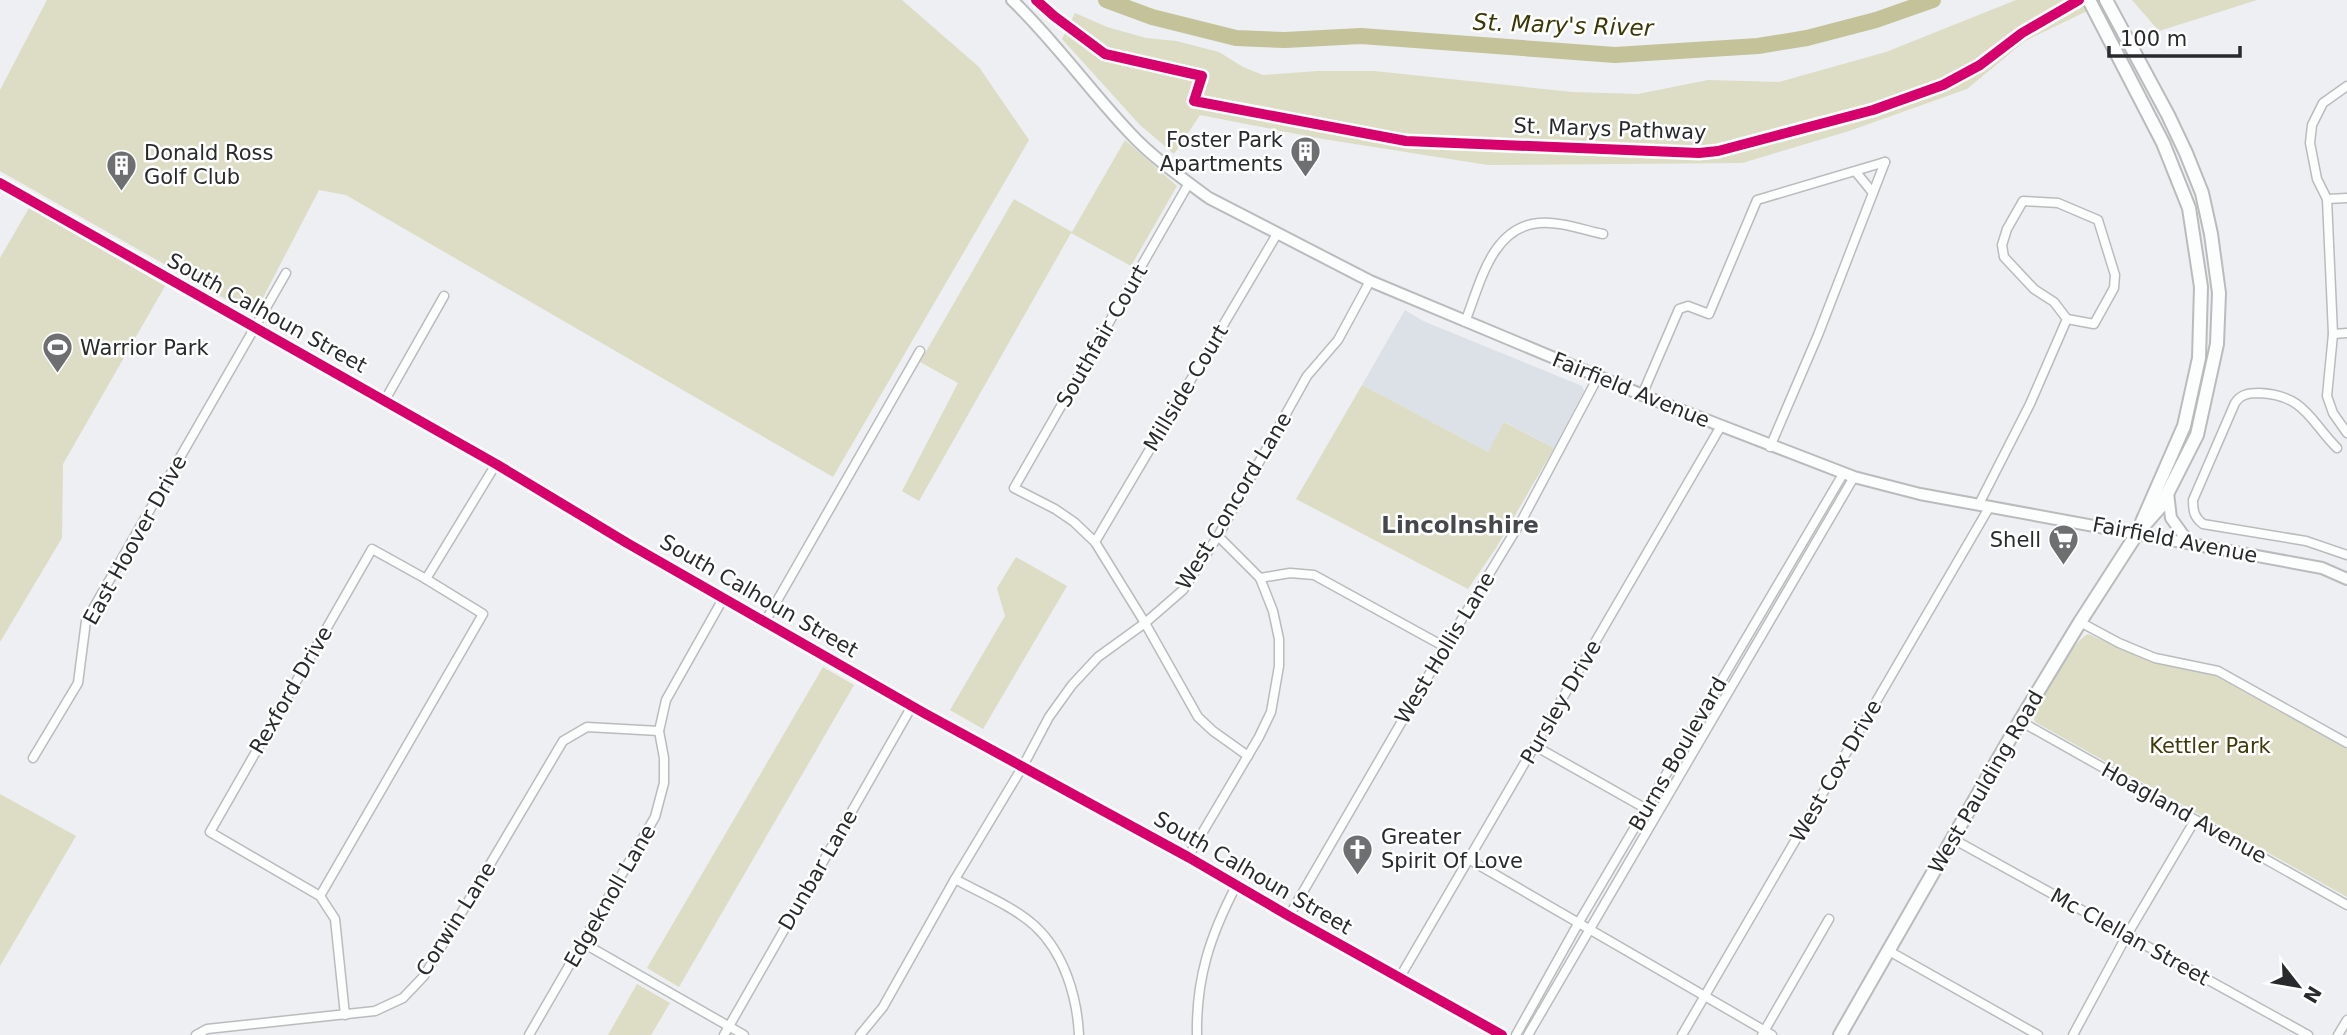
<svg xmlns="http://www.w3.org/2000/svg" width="2347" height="1035" font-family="'DejaVu Sans',sans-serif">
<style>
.built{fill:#dce0e7}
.green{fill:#dddcc4}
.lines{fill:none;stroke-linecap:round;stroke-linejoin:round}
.river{stroke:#c4c298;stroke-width:16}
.minor-casing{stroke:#babbbd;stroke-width:11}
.tertiary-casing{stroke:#babbbd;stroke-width:13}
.secondary-casing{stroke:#babbbd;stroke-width:14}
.primary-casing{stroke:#babbbd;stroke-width:16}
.minor{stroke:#fcfdfd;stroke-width:8}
.tertiary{stroke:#fcfdfd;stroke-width:10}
.secondary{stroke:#fcfdfd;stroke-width:10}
.primary{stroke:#fcfdfd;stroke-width:12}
.cycleway-casing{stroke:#fff;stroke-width:15}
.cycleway{stroke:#d6006c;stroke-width:10}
.labels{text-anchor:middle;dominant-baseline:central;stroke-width:5;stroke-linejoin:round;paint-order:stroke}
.street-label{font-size:21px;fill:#292a2c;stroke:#fff}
.poi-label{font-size:21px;fill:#292a2c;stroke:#fff;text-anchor:start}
.park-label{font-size:21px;fill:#3f3a08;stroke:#fff}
.water-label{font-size:23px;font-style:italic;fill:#3b3704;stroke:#fff}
.neighbourhood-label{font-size:23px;font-weight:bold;fill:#46494c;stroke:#fff}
</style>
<rect width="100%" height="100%" fill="#edeff2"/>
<!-- built -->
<path class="built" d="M 1405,310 L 1423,321 L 1582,386 L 1584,391 L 1554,448 L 1505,422 L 1488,452 L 1362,385 Z"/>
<!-- green -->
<g class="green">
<path d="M 47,0 L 902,0 L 979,67 L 1029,140 L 833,477 L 346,195 L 319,190 L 254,315 L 0,171 L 0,90 Z"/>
<path d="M 2016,0 L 2110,0 L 2025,41 L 1967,89 L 1849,131 L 1742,163 L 1488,165 L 1323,139 L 1200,115 L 1174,154 L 1140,125 L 1062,39 L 1075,13 L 1107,27 L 1146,38 L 1176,41 L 1219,52 L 1243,67 L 1263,75 L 1318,71 L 1374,71 L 1572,92 L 1638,94 L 1708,80 L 1779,82 L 1886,52 Z"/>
<path d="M 2132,0 L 2257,0 L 2159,31 Z"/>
<path d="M 1125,140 L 1177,186 L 1131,266 L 1071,233 L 919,501 L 902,491 L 958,383 L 920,362 L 1014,199 L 1072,232 Z"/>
<path d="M 29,208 L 165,286 L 63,464 L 62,538 L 0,642 L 0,258 Z"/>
<path d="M 1362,385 L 1488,452 L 1504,422 L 1554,448 L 1496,548 L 1468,589 L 1296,499 Z"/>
<path d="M 1016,557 L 1067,586 L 983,729 L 950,710 L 1005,616 L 997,588 Z"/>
<path d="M 2088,634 L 2135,655 L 2178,668 L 2216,676 L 2347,749 L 2347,897 L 2035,722 L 2033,715 C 2045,696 2070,643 2088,634 Z"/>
<path d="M 823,667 L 854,685 L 679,987 L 647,968 Z"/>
<path d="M 0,794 L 76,836 L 0,966 Z"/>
<path d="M 637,984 L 670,1003 L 651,1035 L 608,1035 Z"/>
</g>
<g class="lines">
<!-- river -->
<path class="river" d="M 1106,0 L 1152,17 L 1236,38 L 1285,40 L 1361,36 L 1615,55 L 1758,46 L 1807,38 L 1876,20 L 1933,0"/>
<defs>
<g id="minor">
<path d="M 2347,86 L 2323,103 L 2312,125 L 2310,143 L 2317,179 L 2327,199 L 2333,334 L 2327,396 L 2333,413 L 2347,433"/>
<path d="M 1189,183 L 1014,488 L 1055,509 L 1074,522 L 1095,542 L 1145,623 L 1198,717 L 1213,731 L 1248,756"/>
<path d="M 1873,193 L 1885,162"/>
<path d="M 2327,199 L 2347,198"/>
<path d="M 1465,322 C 1480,285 1491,227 1539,223 C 1560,221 1583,230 1603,234"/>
<path d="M 2333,334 L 2347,333"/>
<path d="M 1642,395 L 1679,309 L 1688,306 L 1709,314 L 1757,200 L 1885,162"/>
<path d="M 385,400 L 444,296"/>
<path d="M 1770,447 L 1818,335 L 1873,193 L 1856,172"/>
<path d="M 2337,448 C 2310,421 2305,395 2259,393 C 2249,393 2241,394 2235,403 L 2193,500 C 2193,511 2194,517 2203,524 L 2306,541 L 2347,555"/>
<path d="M 1979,504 L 2030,404 L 2067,319 L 2054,302 L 2034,289 L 2004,257 L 2002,245 L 2007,229 L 2023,201 L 2058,203 L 2098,220 L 2115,275 L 2114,288 L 2094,324 L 2067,319"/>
<path d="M 1095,542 L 1277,234"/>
<path d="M 1260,578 L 1290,573 L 1314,575 L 1445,647"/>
<path d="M 426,579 L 496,464"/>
<path d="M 766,620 L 920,351"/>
<path d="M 2080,622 L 2119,643 L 2155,658 L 2218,671 L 2347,743"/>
<path d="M 2020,721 L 2347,905"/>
<path d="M 1535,746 L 1650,811"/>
<path d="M 33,758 L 78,683 L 86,621 L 286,273"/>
<path d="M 1953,839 L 2308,1035"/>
<path d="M 1188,857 L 1259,737 L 1271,712 L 1279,666 L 1279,639 L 1273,611 L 1260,578 L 1218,536"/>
<path d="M 1470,860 L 1772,1035"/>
<path d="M 955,879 C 980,893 1013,906 1035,926 C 1064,953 1077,996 1079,1035"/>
<path d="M 320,896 L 483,614 L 426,579 L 372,549 L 210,832 L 320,896 L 335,919 L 345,1015"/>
<path d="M 1289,916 L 1445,647 L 1523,518 L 1598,377"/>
<path d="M 583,943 L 744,1035"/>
<path d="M 1889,951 L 2038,1035"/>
<path d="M 1400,977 L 1721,426"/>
<path d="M 196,1035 L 207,1029 L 375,1011 L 403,998 L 424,976 L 563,741 L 587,727 L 659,731"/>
<path d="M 529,1035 L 655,817 L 664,783 L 664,758 L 659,731 L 666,700 L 724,597"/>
<path d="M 724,1035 L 912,706"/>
<path d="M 860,1035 L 883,1007 L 955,879 L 1023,766 L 1049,717 L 1072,685 L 1098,657 L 1145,623 L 1183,590 L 1218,536 L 1307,376 L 1338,340 L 1370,281"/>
<path d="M 1197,1035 C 1196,978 1210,936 1236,886"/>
<path d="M 1516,1035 L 1579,922 L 1843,474"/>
<path d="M 1528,1035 L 1854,477"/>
<path d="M 1682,1035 L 1990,506"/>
<path d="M 1762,1035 L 1829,919"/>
<path d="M 2073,1035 L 2127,935 L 2195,820"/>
<path d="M 2338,1035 L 2347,1020"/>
</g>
<path id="tertiary" d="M 0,183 L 496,464 L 627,543 L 924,713 L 1188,857 L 1289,916 L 1502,1035"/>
<g id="secondary">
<path d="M 1012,0 C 1055,41 1089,90 1130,133 C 1152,157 1182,178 1209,198 L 1370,281 L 1652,399 L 1854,477 L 1920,494 L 2322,568 L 2347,579"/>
<path d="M 2168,493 L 2171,518 L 2189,543"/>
</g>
<g id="primary">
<path d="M 2089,0 L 2163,143 L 2189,208 L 2201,287 L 2199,358 L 2184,426 L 2142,522"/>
<path d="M 1840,1035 L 2020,721 L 2080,622 L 2138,532 L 2161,506 L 2197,435 L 2217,344 L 2219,293 L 2211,234 L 2202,193 L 2186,153 L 2168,115 L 2106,0"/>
</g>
</defs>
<!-- minor casing -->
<use href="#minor" class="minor-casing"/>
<!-- tertiary casing -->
<use href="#tertiary" class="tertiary-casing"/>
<!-- secondary casing -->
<use href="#secondary" class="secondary-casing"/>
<!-- primary casing -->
<use href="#primary" class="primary-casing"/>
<!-- minor -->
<use href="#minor" class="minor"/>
<!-- tertiary -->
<use href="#tertiary" class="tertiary"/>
<!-- secondary -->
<use href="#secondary" class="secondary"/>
<!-- primary -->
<use href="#primary" class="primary"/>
<defs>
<g id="cycleway">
<path d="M 1036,0 L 1054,16 L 1105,54 L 1202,76 L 1194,101 L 1406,141 L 1699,153 L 1718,151 L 1873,110 L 1943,85 L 1980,65 L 2022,33 L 2079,0"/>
<path d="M 0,183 L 496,464 L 627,543 L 924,713 L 1188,857 L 1289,916 L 1502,1035"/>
</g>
</defs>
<!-- cycleway casing -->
<use href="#cycleway" class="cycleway-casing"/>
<!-- cycleway -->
<use href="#cycleway" class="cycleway"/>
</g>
<!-- icons -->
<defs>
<symbol id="building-pin" viewBox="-11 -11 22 30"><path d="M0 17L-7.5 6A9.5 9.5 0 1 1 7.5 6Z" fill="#6e6f71" stroke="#fff"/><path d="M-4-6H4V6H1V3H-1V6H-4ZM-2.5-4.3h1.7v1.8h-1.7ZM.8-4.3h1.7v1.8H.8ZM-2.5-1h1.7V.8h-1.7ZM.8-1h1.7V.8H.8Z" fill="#fff"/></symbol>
<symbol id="stadium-pin" viewBox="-11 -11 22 30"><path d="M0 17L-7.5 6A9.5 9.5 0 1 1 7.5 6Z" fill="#6e6f71" stroke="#fff"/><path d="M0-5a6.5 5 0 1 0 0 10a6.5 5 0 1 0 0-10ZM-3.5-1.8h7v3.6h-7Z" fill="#fff"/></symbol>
<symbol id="supermarket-pin" viewBox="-11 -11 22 30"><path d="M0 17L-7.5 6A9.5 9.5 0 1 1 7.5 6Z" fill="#6e6f71" stroke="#fff"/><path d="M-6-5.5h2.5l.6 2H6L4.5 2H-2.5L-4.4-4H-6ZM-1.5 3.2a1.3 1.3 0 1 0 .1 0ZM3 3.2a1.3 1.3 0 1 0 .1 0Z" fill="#fff"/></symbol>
<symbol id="church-pin" viewBox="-11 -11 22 30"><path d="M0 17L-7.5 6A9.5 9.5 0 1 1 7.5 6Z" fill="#6e6f71" stroke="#fff"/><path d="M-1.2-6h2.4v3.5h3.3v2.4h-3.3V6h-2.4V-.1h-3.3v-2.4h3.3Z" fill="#fff"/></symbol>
</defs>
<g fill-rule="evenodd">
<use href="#building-pin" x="1288" y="134" width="35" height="47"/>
<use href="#building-pin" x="104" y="148" width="35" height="47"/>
<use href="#stadium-pin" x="40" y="330" width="35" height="47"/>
<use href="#supermarket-pin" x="2046" y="522" width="35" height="47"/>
<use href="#church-pin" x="1340" y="832" width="35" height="47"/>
</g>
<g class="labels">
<!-- street labels -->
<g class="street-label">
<text transform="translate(1610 129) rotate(2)">St. Marys Pathway</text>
<text transform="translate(267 313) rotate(29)">South Calhoun Street</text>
<text transform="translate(1102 336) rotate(-60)">Southfair Court</text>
<text transform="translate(1186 388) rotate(-59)">Millside Court</text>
<text transform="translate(1631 390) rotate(22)">Fairfield Avenue</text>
<text transform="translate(1234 501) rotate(-59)">West Concord Lane</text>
<text transform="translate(135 540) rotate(-61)">East Hoover Drive</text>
<text transform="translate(2175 540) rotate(11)">Fairfield Avenue</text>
<text transform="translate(759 596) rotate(30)">South Calhoun Street</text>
<text transform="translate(1445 648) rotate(-59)">West Hollis Lane</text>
<text transform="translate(291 690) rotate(-60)">Rexford Drive</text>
<text transform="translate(1561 702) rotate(-60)">Pursley Drive</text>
<text transform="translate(1678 754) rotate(-60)">Burns Boulevard</text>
<text transform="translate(1836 771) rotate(-60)">West Cox Drive</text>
<text transform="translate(1986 782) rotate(-60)">West Paulding Road</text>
<text transform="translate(2184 813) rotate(29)">Hoagland Avenue</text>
<text transform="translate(818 870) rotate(-60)">Dunbar Lane</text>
<text transform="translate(1253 873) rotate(30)">South Calhoun Street</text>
<text transform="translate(610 896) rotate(-60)">Edgeknoll Lane</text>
<text transform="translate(456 919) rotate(-58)">Corwin Lane</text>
<text transform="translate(2130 937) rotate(29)">Mc Clellan Street</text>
</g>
<!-- poi labels -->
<g class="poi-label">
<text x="1283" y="140" text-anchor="end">Foster Park<tspan x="1283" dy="24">Apartments</tspan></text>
<text x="144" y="153">Donald Ross<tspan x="144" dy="24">Golf Club</tspan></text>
<text x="80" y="348">Warrior Park</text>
<text x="2041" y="540" text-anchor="end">Shell</text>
<text x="1381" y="837">Greater<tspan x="1381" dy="24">Spirit Of Love</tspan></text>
</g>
<!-- park labels -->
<g class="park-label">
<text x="2210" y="746">Kettler Park</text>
</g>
<!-- water labels -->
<g class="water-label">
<text transform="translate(1563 25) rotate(2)">St. Mary's River</text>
</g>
<!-- neighbourhood labels -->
<g class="neighbourhood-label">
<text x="1460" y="525">Lincolnshire</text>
</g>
</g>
<!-- north arrow -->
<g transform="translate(2298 986) rotate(121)" stroke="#ffffff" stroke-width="5" paint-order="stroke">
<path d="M0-5L12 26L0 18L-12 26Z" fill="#292a2c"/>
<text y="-10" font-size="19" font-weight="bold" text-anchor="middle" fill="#292a2c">N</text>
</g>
<!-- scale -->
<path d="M2109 46v10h131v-10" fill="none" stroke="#292a2c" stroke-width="3.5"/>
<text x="2120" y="46" font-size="21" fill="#292a2c" stroke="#ffffff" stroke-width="5" paint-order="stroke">100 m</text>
</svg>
